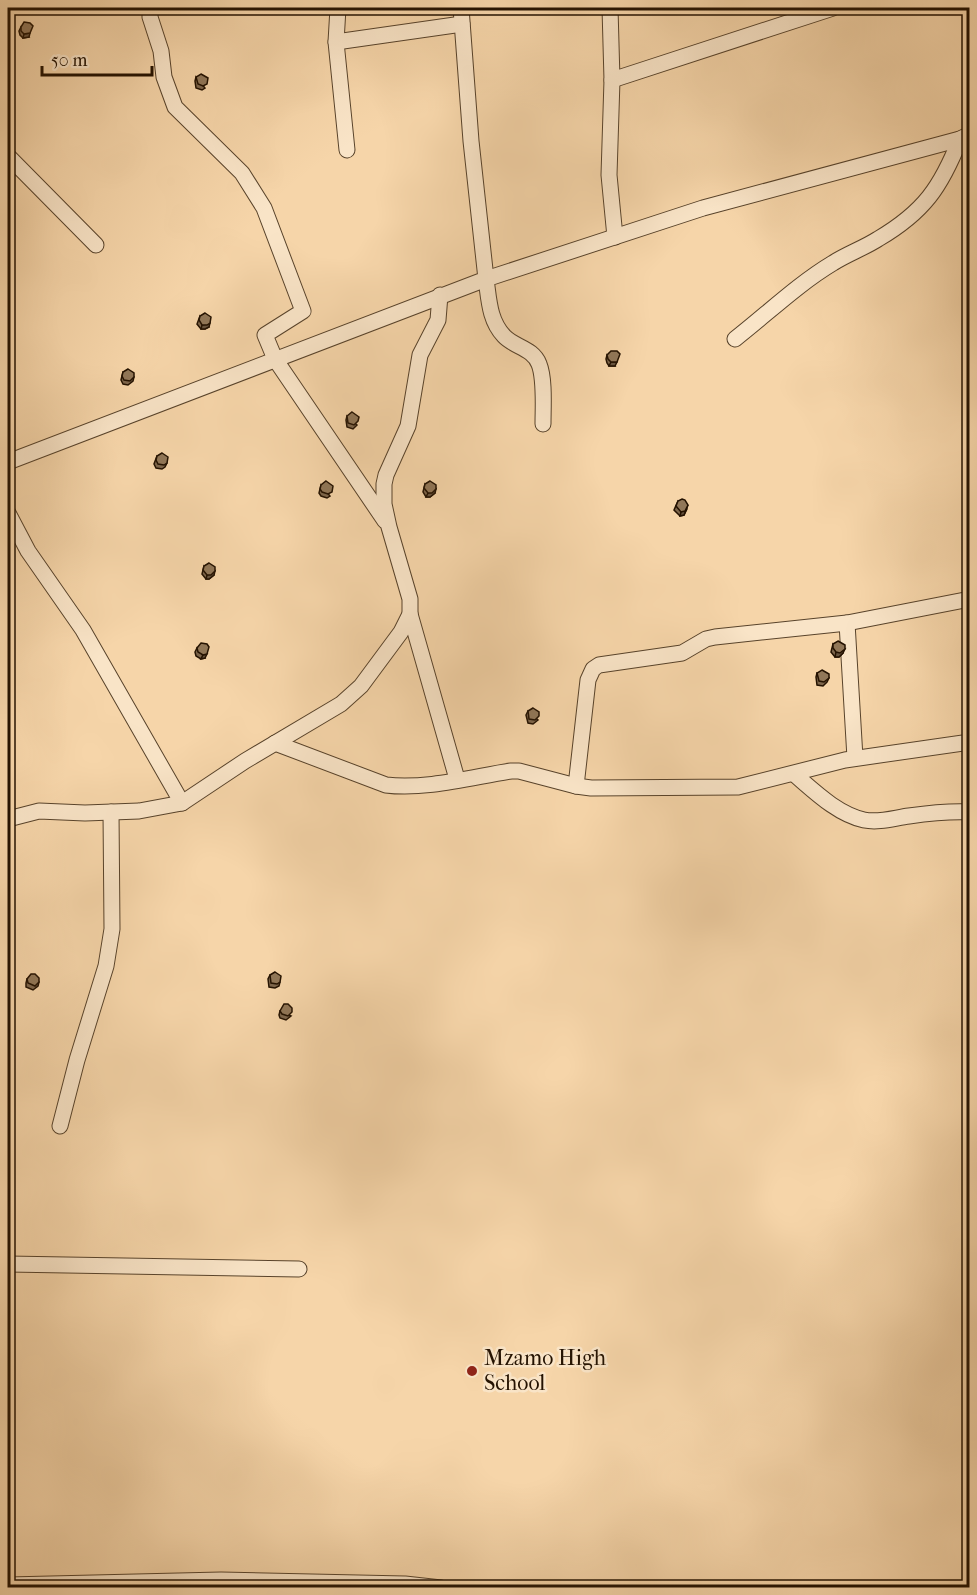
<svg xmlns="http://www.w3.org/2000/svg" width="977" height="1595" font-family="'IM FELL French Canon',serif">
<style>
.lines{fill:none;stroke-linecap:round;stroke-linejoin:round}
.street-casing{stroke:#58432b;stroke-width:17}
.street{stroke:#f9e4c7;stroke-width:15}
.wall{fill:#7d664c;stroke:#241201;stroke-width:1.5}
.shaded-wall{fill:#66533e;stroke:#241201;stroke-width:1.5}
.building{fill:#917758;stroke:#241201;stroke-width:1.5}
.poi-dot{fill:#8f2418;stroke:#f9e4c7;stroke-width:2}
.labels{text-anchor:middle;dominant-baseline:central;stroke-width:5;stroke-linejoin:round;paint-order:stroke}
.poi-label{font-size:22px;fill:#241201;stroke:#f9e4c7;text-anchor:start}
</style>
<rect width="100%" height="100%" fill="#f6d5a9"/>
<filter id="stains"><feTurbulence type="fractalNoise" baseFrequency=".00333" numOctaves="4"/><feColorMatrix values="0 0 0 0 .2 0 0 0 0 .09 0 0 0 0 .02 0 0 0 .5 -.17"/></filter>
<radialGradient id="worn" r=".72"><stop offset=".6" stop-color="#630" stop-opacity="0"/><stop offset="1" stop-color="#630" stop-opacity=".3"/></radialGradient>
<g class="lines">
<defs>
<g id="street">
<path d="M 150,8 L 150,17 L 161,51 L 164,77 L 175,107 L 242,173 L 264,208 L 303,311 L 265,335 L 275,359 L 385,521"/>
<path d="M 338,8 L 336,42 L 347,150"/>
<path d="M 610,8 L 612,80 L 609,175 L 615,237"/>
<path d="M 336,42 L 462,24"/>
<path d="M 612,80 L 833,8"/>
<path d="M 8,156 L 96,245"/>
<path d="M 735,339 C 767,314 798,284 833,263 C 847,254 864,248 878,239 C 924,212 941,187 960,139"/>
<path d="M 543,424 C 543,407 545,379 539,364 C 533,348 514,347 504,336 C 489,320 489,299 486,279 L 703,208 L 960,139 L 970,134"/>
<path d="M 8,462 L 486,279 L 471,141 L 461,8"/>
<path d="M 8,513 L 28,551 L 83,630 L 182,803"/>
<path d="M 410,614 L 457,779"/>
<path d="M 847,623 L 855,758"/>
<path d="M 275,743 L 386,785 C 425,790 472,777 511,771 L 519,771 L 576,786 L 591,788 L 738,787 L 845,760 L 970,742"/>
<path d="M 794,774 C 814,791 837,814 864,820 C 879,823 894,818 909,816 C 930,813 949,811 970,812"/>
<path d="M 576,786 L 588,680 L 593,669 L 599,665 L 682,653 L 706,639 L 715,637 L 847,623 L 970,599"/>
<path d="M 8,819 L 39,811 L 85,813 L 139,811 L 182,803 L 245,761 L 341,704 L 361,686 L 401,632 L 410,614 L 410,599 L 389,527 L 384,504 L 384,484 L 386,475 L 408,426 L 420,355 L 438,320 L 440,295"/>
<path d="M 60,1126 L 77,1060 L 106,966 L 112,929 L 111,812"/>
<path d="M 8,1264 L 299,1269"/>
<path d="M 8,1585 L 221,1580 L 405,1584 L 441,1588"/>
</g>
</defs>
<!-- street casing -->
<use href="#street" class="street-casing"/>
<!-- street -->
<use href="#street" class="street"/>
</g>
<!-- wall -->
<g class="wall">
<path d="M 574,8 L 586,8 L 581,12 L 576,11 Z"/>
<path d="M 21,27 L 29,37 L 23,38 L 20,35 L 19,31 Z"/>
<path d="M 196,77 L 205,88 L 202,90 L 196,88 L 195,81 Z"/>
<path d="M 200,316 L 209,327 L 205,329 L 201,329 L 197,324 Z"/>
<path d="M 607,355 L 615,366 L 609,366 L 607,363 L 606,359 Z"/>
<path d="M 123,372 L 134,377 L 133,381 L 128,385 L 123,384 L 121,380 Z"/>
<path d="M 347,416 L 357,425 L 353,429 L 347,427 L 346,420 Z"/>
<path d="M 157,456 L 167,463 L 165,467 L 162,469 L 156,468 L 154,464 Z"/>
<path d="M 425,484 L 435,493 L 430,497 L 426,497 L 423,492 Z"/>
<path d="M 321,485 L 330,496 L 327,498 L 321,496 L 319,493 Z"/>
<path d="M 678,501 L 687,509 L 684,515 L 680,516 L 674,510 Z"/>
<path d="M 204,566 L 214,575 L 209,579 L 206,579 L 202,574 Z"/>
<path d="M 833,644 L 843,653 L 839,657 L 835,657 L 831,652 Z"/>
<path d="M 197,648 L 205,658 L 201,659 L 196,656 L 195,652 Z"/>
<path d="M 817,673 L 829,678 L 827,682 L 823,686 L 817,685 L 816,677 Z"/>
<path d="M 528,711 L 538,720 L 533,724 L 528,723 L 526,715 Z"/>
<path d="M 270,975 L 280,982 L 279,986 L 275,988 L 269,987 L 268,979 Z"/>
<path d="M 27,979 L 39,982 L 38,986 L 33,990 L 26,987 L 26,983 Z"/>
<path d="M 280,1011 L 291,1016 L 286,1020 L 280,1018 L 279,1015 Z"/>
</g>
<!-- shaded-wall -->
<g class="shaded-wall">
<path d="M 30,33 L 29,37 L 23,38 L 24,34 Z"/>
<path d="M 210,323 L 209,327 L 205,329 L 201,329 L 202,325 Z"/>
<path d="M 611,362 L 617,362 L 615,366 L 609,366 Z"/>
<path d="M 436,489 L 435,493 L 430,497 L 426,497 L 428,493 Z"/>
<path d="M 688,505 L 684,515 L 680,516 L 681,512 Z"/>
<path d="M 215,571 L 214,575 L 209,579 L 206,579 L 207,575 Z"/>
<path d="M 845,649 L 843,653 L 839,657 L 835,657 L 836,652 Z"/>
<path d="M 207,654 L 205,658 L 201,659 L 203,655 Z"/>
</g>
<!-- building -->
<g class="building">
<path d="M 24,22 L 30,23 L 33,26 L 30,33 L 24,34 L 21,31 L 21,27 Z"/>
<path d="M 201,74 L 208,78 L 207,84 L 203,86 L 198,84 L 196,77 Z"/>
<path d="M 205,313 L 211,317 L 210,323 L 207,325 L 202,325 L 199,320 L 200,316 Z"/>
<path d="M 611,351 L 617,351 L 620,354 L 617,362 L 611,362 L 608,359 L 607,355 Z"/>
<path d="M 128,369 L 134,373 L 134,377 L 130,381 L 124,380 L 122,376 L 123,372 Z"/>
<path d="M 8,375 L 11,378 L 11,382 L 8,386 Z"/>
<path d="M 352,412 L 359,417 L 358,421 L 354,425 L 348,423 L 347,416 Z"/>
<path d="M 162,453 L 168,457 L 167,463 L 164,465 L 158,464 L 156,460 L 157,456 Z"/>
<path d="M 326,481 L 333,486 L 332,492 L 328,494 L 322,492 L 320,489 L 321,485 Z"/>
<path d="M 430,481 L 436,485 L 436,489 L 432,493 L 428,493 L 424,488 L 425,484 Z"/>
<path d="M 682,499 L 685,500 L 688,505 L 685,511 L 681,512 L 676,506 L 678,501 Z"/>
<path d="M 209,563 L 215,567 L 215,571 L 211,575 L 207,575 L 203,570 L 204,566 Z"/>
<path d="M 838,641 L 845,645 L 845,649 L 840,653 L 836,652 L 833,648 L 833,644 Z"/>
<path d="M 201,643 L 207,644 L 209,647 L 207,654 L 203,655 L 198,652 L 197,648 Z"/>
<path d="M 822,670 L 829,674 L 829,678 L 824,682 L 819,681 L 817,673 Z"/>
<path d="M 533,708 L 539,712 L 539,716 L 535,720 L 529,719 L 528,711 Z"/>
<path d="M 275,972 L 281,976 L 280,982 L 277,984 L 271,983 L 270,975 Z"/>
<path d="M 31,974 L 35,974 L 39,978 L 39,982 L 35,986 L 28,983 L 27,979 Z"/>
<path d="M 284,1004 L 288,1004 L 292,1008 L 292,1012 L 288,1016 L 282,1014 L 280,1011 Z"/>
<path d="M 8,1128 L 13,1132 L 12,1137 L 8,1140 Z"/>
</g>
<!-- markers -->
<circle class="poi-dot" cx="472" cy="1371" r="6"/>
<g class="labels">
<!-- poi labels -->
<g class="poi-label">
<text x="484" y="1358">Mzamo High<tspan x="484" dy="25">School</tspan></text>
</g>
</g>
<!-- margin -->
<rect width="977" height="1595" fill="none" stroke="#f6d5a9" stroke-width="30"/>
<rect x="9" y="9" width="959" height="1577" fill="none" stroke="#241201" stroke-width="3"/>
<rect x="15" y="15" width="947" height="1565" fill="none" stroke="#241201" stroke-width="1.5"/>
<!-- scale -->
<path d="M42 66v9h110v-9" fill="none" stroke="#241201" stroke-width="3"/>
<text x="51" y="66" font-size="18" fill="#241201" stroke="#f9e4c7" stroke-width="4.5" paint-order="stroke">50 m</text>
<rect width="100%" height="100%" filter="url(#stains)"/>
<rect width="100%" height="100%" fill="url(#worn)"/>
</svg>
